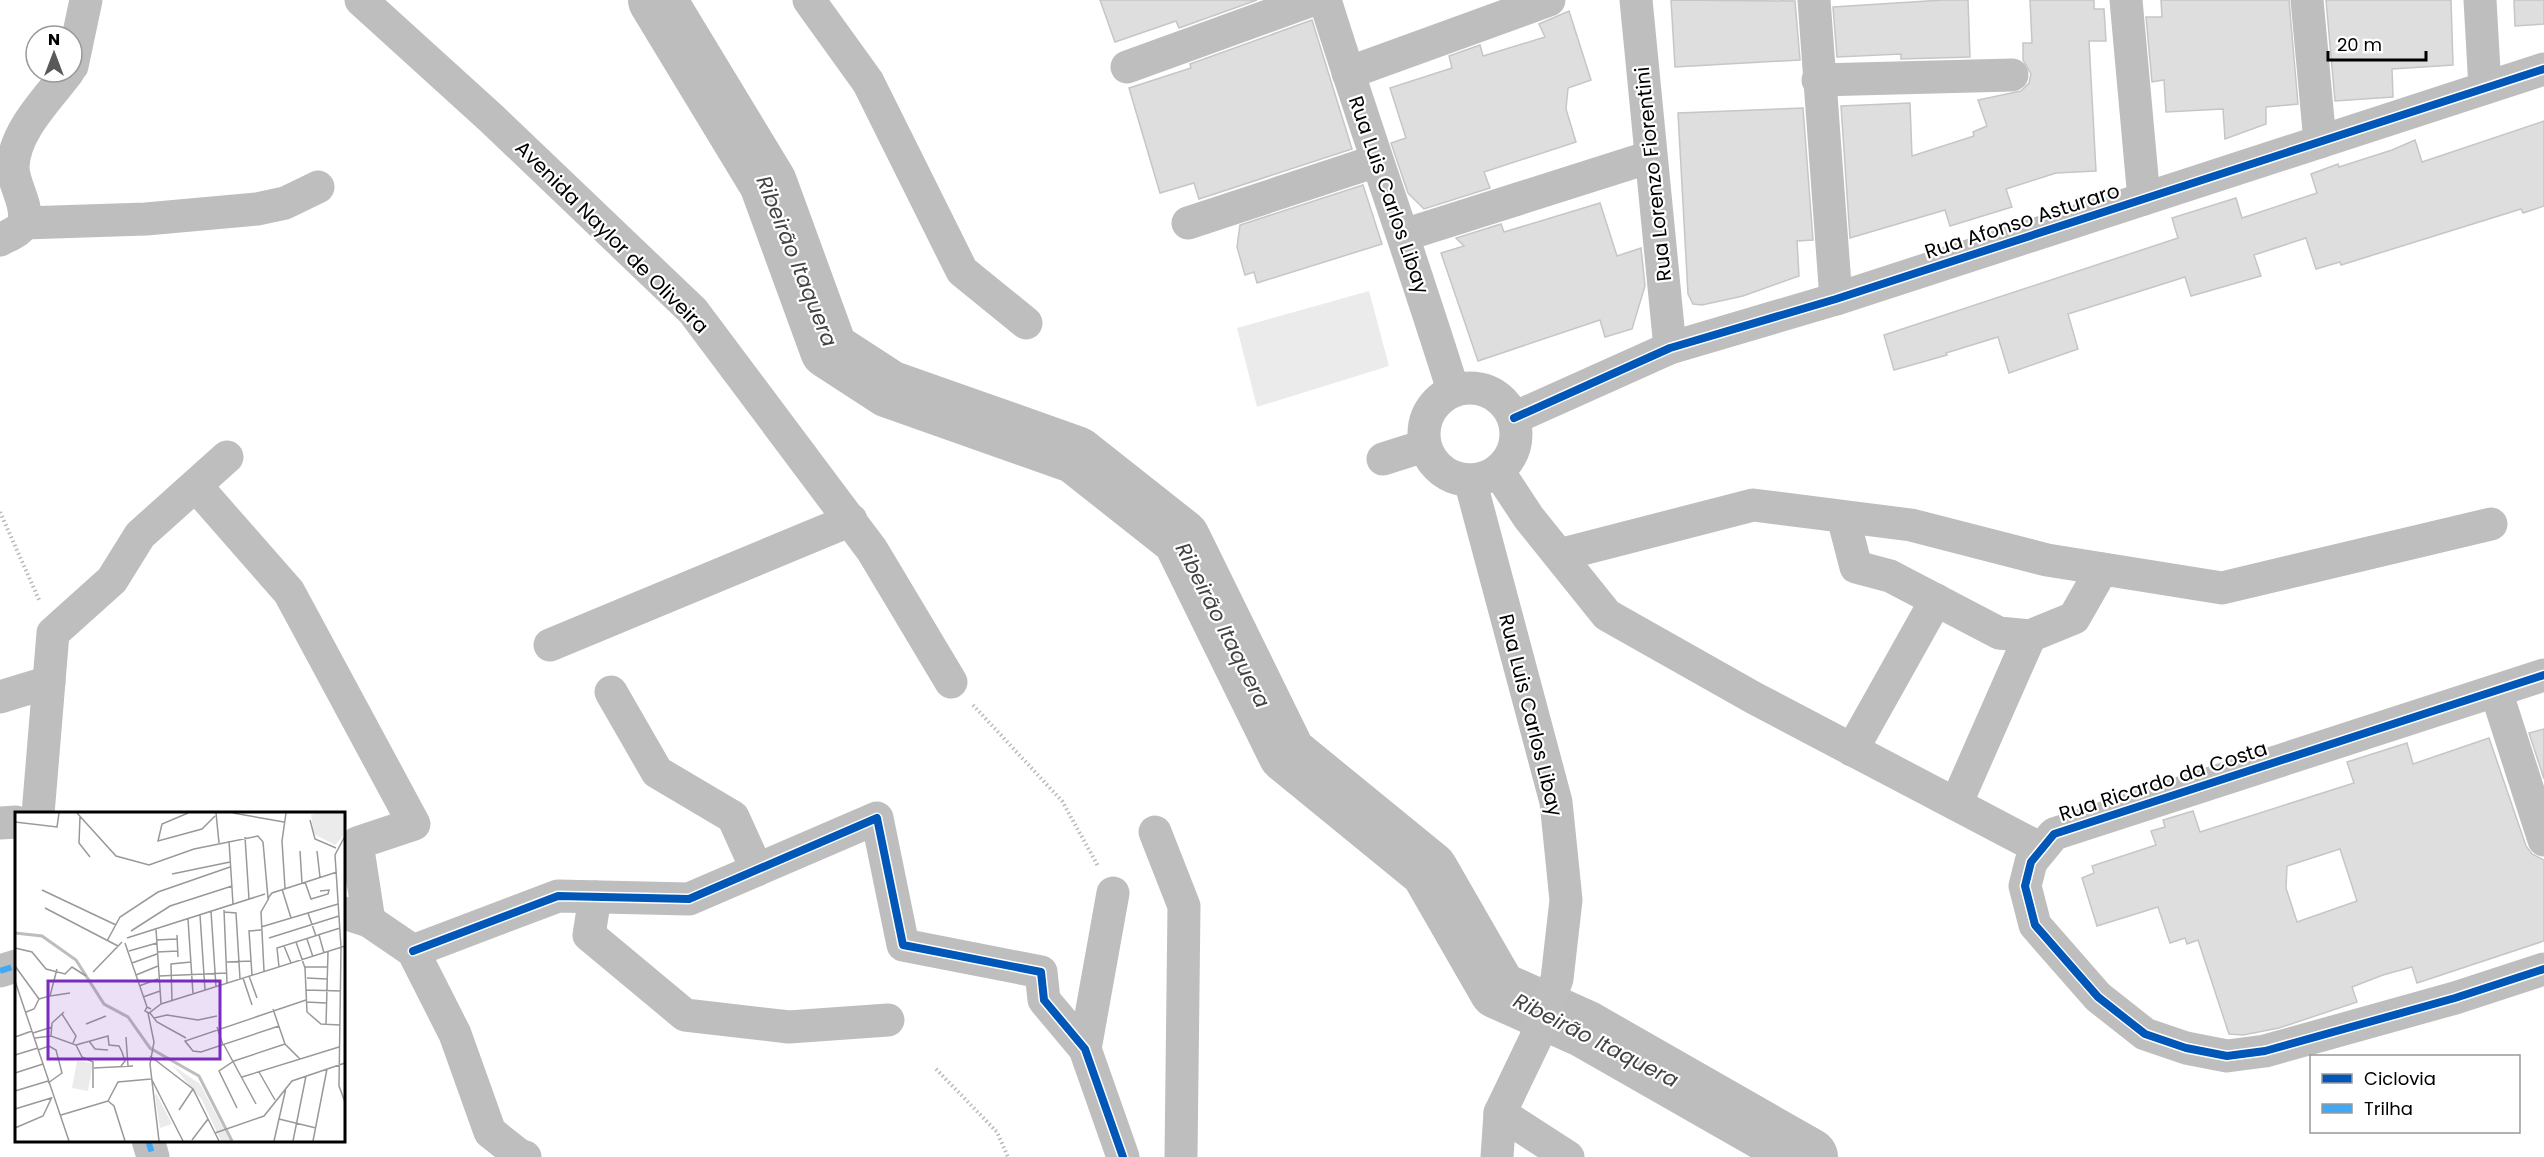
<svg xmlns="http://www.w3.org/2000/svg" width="2544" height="1157" font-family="Poppins,sans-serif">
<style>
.green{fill:#ebebeb}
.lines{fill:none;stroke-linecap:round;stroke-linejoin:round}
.river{stroke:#bdbdbd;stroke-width:58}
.building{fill:#dedede;stroke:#c6c6c6;stroke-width:1.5;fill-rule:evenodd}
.path{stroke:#b9b9b9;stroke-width:4;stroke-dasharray:1.5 3;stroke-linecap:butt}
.minor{stroke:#bebebe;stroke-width:33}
.quiet{stroke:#3fa9f5;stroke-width:6;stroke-dasharray:12 6;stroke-linecap:butt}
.cycleway-casing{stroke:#fff;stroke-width:11}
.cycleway{stroke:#0057b8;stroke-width:8}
.labels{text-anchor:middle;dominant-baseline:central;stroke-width:4.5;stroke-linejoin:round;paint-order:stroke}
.street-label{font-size:20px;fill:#000;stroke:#fff}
.water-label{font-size:21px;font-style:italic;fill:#424242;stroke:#fff}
.inset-river{fill:none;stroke:#bdbdbd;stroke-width:3}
.inset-road{fill:none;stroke:#999;stroke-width:1.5}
.view{fill:#7b2cbf;fill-opacity:0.15;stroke:#7b2cbf;stroke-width:3}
.inset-edge{fill:none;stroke:#000;stroke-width:3}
</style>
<rect width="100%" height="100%" fill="#fff"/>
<!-- green -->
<path class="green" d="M 1369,291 L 1389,366 L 1257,407 L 1237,328 Z"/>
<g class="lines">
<!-- river -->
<path class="river" d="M 657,0 L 768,183 L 829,350 L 889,389 L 1076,455 L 1181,538 L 1287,754 L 1429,870 L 1498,990 L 1585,1029 L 1809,1157"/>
</g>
<!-- building -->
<g class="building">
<path d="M 1100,0 L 1257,0 L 1179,28 L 1176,21 L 1115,42 Z"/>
<path d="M 1671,0 L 1795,1 L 1800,60 L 1675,67 Z"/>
<path d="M 1943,0 L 1968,0 L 1970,57 L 1901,59 L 1901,54 L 1837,57 L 1833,7 Z"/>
<path d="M 2030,0 L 2094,0 L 2094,9 L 2104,9 L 2106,41 L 2089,41 L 2096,171 L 2056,173 L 2006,189 L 2012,207 L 1950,226 L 1945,210 L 1850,238 L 1841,106 L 1910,103 L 1912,156 L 1974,136 L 1973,132 L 1987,126 L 1978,100 L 2021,91 L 2029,83 L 2031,74 L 2023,60 L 2023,43 L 2032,43 Z"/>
<path d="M 2161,0 L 2289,0 L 2298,104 L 2266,107 L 2266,124 L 2225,139 L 2223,109 L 2166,112 L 2164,80 L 2152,82 L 2146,17 L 2162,17 Z"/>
<path d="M 2326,0 L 2451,0 L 2453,65 L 2392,69 L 2393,97 L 2335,101 Z"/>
<path d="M 2514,0 L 2544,0 L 2544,24 L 2515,26 Z"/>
<path d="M 1569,11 L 1591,80 L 1568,88 L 1566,109 L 1576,142 L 1484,172 L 1490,188 L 1424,209 L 1408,193 L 1391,143 L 1406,138 L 1390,88 L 1452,68 L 1449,56 L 1480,45 L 1483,56 L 1545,37 L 1539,24 Z"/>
<path d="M 1312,20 L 1352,149 L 1199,199 L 1194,183 L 1160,193 L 1129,88 L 1191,68 L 1190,64 Z"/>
<path d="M 1803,108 L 1813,240 L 1797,241 L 1799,276 L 1743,296 L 1702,305 L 1693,304 L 1688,294 L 1678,113 Z"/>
<path d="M 2544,121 L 2544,206 L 2523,213 L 2521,209 L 2341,265 L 2340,262 L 2316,269 L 2306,238 L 2254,255 L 2261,276 L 2191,296 L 2185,277 L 2068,314 L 2078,349 L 2009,373 L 1998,337 L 1946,353 L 1947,355 L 1894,370 L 1884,335 L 2178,238 L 2172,218 L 2236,198 L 2242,218 L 2317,193 L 2311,174 L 2338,164 L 2339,167 L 2392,150 L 2415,140 L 2422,162 Z"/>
<path d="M 1363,185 L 1382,244 L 1257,283 L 1254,272 L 1245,275 L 1237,247 L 1240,225 Z"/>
<path d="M 1600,203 L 1617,256 L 1641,248 L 1645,286 L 1632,329 L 1605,337 L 1600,320 L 1478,361 L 1441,253 L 1464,246 L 1456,238 L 1501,224 L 1504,232 Z"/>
<path d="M 2544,729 L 2544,779 L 2529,733 Z"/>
<path d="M 2489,738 L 2526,846 L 2532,854 L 2544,860 L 2544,941 L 2417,983 L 2412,967 L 2383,975 L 2352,987 L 2357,1002 L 2279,1028 L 2243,1035 L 2229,1034 L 2198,940 L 2187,944 L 2185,938 L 2170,943 L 2158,907 L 2097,926 L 2082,878 L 2094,873 L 2092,866 L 2156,845 L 2151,831 L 2165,827 L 2163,820 L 2193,811 L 2200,832 L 2354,783 L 2347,762 L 2407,743 L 2413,764 ZM 2340,849 L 2357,901 L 2297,922 L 2286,888 L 2287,866 Z"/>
</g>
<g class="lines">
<!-- path -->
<g class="path">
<path d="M 0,512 L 40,602"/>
<path d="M 973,705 L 1062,801 L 1098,866"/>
<path d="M 936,1069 L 997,1132 L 1008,1157"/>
</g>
<!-- minor -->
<g class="minor">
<path d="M 361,0 L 492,119 L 693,311 L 872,550 L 951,682"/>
<path d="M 809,0 L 868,82 L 962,271 L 1026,323"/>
<path d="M 1325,0 C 1366,131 1412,259 1453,390"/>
<path d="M 1636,0 L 1670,348"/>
<path d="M 1814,0 L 1836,299"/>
<path d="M 2126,0 L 2144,199"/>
<path d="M 2307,0 L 2320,142"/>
<path d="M 2480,0 L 2485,88"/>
<path d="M 72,66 L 86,0"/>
<path d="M 1127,67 L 1312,0"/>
<path d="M 1348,73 L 1549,0"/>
<path d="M 1818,80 L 2012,75"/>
<path d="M 24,223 L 146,219 L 257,209 L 285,203 L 318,187"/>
<path d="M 1188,223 L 1376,161"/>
<path d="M 1404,235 L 1650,157"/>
<path d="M 0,240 C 9,235 22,231 24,221 C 28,203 13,185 13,167 C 14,131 48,99 68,72"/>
<circle cx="1470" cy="434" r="46"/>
<path d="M 1514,418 L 1670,348 L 1836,299 L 2544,69"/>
<path d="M 1383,459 L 1424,446"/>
<path d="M 1498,471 L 1529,518 L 1607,615 L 1754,698 L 2041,849"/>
<path d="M 1470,480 L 1556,802 L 1566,900 L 1557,979 L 1535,1040 L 1500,1113 L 1497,1157"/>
<path d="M 196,486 L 289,592 L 414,824 L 357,843 L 369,921"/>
<path d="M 1843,517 L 1856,567 L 1890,576 L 1999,633 L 2030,636"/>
<path d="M 1559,555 L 1753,505 L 1911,525 L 2047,560 L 2222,588 L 2491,524"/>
<path d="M 550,645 L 851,520"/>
<path d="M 2544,675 L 2054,834 L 2031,862 L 2025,886 L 2035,925 L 2098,997 L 2145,1034 L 2186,1048 L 2227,1056 L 2265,1051 L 2455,998 L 2544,969"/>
<path d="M 2496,691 L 2544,840"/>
<path d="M 611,692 L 657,772 L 733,817 L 757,870"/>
<path d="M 0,697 L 49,682"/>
<path d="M 1852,750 L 1936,600"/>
<path d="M 1956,804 L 2030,636 L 2074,618 L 2102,569"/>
<path d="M 38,814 L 53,633 L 112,580 L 140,535 L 227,457"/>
<path d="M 0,823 L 16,822"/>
<path d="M 1155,832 L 1184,906 L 1181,1157"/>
<path d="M 595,897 L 589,935 L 685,1015 L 789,1027 L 888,1020"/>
<path d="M 344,913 L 369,921 L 413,951 L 455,1034 L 490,1132 L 519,1155 L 525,1157"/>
<path d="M 413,951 L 558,896 L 689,899 L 877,818 L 903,945 L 1041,972 L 1044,1000 L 1085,1049 L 1123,1157"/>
<path d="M 0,971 L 16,966"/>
<path d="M 1085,1049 L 1113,893"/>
<path d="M 1500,1113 L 1568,1157"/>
<path d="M 148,1140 L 153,1157"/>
</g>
<!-- quiet -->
<g class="quiet">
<path d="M 0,971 L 16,966"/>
<path d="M 148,1140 L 153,1157"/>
</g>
<defs>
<g id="cycleway">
<path d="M 1514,418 L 1670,348 L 1836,299 L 2544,69"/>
<path d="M 2544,675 L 2054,834 L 2031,862 L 2025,886 L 2035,925 L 2098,997 L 2145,1034 L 2186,1048 L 2227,1056 L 2265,1051 L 2455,998 L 2544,969"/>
<path d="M 413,951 L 558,896 L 689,899 L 877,818 L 903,945 L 1041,972 L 1044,1000 L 1085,1049 L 1123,1157"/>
</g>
</defs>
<!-- cycleway casing -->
<use href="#cycleway" class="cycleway-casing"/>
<!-- cycleway -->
<use href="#cycleway" class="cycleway"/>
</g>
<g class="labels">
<!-- street labels -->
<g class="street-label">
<text transform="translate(1653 174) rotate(-96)">Rua Lorenzo Fiorentini</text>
<text transform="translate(1389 195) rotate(71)">Rua Luis Carlos Libay</text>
<text transform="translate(2022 221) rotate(-18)">Rua Afonso Asturaro</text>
<text transform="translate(612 237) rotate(45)">Avenida Naylor de Oliveira</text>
<text transform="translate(1531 715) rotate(76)">Rua Luis Carlos Libay</text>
<text transform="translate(2163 781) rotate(-18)">Rua Ricardo da Costa</text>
</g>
<!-- water labels -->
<g class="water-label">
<text transform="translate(797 261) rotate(68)">Ribeirão Itaquera</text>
<text transform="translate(1223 625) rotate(63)">Ribeirão Itaquera</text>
<text transform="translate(1596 1040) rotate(27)">Ribeirão Itaquera</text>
</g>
</g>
<!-- overview -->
<g transform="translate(15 812)">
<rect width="330" height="330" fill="#fff"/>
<path d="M 300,1 L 330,1 L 330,22 L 320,33 L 299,22 L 296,3 ZM 62,249 L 78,251 L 73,279 L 57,276 ZM 157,253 L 185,272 L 215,329 L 206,329 L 187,288 ZM 141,281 L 157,312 L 145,316 L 140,284 Z" fill="#ebebeb"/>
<path class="inset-river" d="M 0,121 L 27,124 L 61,148 L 89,192 L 113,205 L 135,236 L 184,264 L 217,329"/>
<path class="inset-road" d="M 62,1 L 101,44 L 134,53 L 179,37 L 243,24 L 248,30 L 253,86 L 257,81 L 322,60M 173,1 L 147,12 L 143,29 L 187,17 L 200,4M 201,1 L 204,31M 218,1 L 269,10M 65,5 L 64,31 L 75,45M 295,8 L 300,27 L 321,36M 0,10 L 42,15 L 44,1M 330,24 L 320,43 L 326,135 L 324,274 L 330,290M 230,25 L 234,87M 214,29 L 218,92M 285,39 L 287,71M 302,39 L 305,65M 157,62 L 215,50M 290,70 L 296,87 L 313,82 L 314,78 L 305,79M 270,76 L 267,29 L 271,1M 267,77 L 276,106M 27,78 L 101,113M 30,96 L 103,134M 209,98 L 212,171M 196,99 L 201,175M 209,100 L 221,101 L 225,167M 293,101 L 301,124M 185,103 L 190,178M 173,107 L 178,182M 246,115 L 323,92M 141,117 L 146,192M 116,119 L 155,94 L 217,74M 162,123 L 163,145M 304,123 L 309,141M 112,126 L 250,82M 254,126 L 324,104M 292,127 L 298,145M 141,128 L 162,127M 92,129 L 105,105 L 143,80 L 215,55M 281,130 L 290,156 L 292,200 L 306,212 L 325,213M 110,131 L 132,195M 269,134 L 276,151M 0,136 L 17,140 L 31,157 L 50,162 L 57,155 L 71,164M 114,139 L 142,131M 142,140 L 163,139M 212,150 L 236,149M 117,151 L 142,142M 0,154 L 24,187M 264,155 L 262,136 L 325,116M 290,155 L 312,155M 249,159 L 246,100 L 254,86M 78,160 L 107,130M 121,163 L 143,154M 237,163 L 234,119 L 246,118M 144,164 L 212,161M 234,164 L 242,186M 228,166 L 237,193M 292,166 L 312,167M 0,169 L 54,329M 124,174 L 143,167M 291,178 L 326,179M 35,184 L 55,181M 128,185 L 145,179M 24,187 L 35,184 L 42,157M 157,189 L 156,152 L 176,150M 291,190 L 311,191M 136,197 L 132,195 L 130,199 L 134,201 L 146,192 L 330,134M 258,197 L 270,232 L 285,247M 11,200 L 19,197 L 24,187M 133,201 L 139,230 L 135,252 L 144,329M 135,201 L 142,210 L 171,226M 47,202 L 61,224 L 58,231M 139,206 L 152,203 L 183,208 L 202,204M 71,212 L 91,204M 311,213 L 313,140M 264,214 L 186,240 L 178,239 L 170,229 L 291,188M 202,215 L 208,233M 18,221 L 37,215M 36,224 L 37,211 L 49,200M 0,225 L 17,219M 111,225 L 113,254M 20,226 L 36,224 L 61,233 L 67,245 L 78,250 L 78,276M 74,229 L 80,237 L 93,238M 61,233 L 93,224 L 94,233 L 104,234 L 107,240 L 110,249 L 106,254M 209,233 L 241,292M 23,238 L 34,234 L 41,238 L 47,261 L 33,271M 0,243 L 23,236M 135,244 L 178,277 L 204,329M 79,256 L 118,254M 244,260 L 260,288M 0,261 L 28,252M 227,265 L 324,235M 137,268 L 168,329M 0,279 L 33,269M 93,289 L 103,270 L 136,267M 93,289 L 99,294 L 110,329M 222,296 L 204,259 L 219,249 L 270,232M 0,297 L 36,286M 164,298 L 178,277M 46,303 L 93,289M 264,307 L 301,316M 0,316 L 28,304 L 37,285M 200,321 L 249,304 L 277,269 L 330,251M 177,328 L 193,307M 259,329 L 271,276M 278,329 L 291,264M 298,329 L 312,257"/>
<path class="view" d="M 33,169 L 205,169 L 205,247 L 33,247 Z"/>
<rect width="330" height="330" class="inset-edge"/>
</g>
<!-- legend -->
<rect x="2310" y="1055" width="210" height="78" fill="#ffffff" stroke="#999999" stroke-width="1.5"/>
<rect x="2322" y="1074" width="30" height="9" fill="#0057b8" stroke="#999999" stroke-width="1.5"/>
<text x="2364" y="1085" font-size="18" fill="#000000">Ciclovia</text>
<rect x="2322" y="1104" width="30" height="9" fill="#3fa9f5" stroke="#999999" stroke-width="1.5"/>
<text x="2364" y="1115" font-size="18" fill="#000000">Trilha</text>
<!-- north arrow -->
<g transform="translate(54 54)"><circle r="28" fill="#ffffff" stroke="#999999" stroke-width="1.5"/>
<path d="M0-4.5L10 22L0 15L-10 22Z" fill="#595959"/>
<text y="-9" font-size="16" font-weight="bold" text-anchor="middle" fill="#000000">N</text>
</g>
<!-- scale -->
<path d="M2328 51v9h98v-9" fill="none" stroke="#000000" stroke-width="3"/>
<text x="2337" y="51" font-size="18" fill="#000000" stroke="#ffffff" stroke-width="4.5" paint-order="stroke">20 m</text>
</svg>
